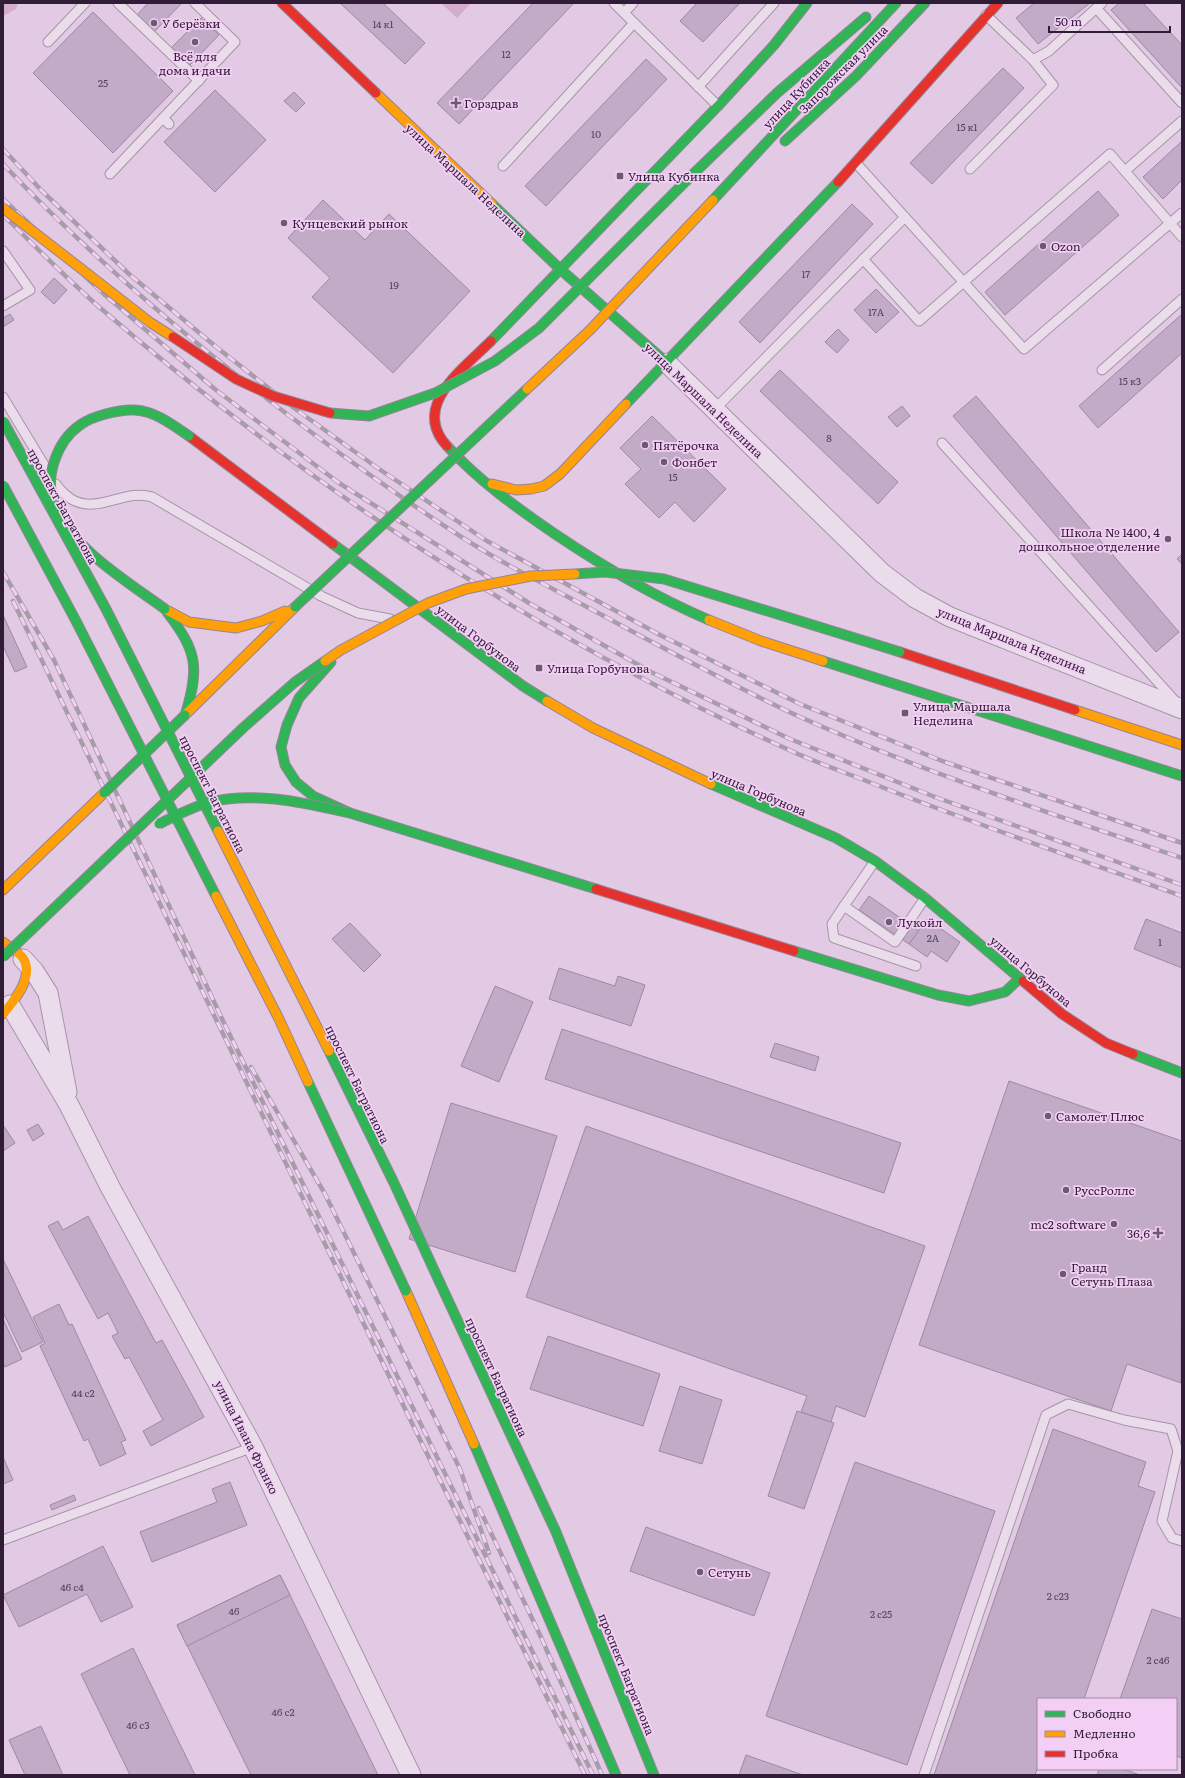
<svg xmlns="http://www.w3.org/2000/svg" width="1185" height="1778" font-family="Literata,serif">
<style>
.green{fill:#d6accb}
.building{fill:#c1abc7;stroke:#9d8aa3}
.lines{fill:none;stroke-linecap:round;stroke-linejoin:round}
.lane-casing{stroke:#a694a8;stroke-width:11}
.street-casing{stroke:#a694a8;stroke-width:21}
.fast-casing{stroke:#958498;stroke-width:11}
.slow-casing{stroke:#958498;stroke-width:11}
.jam-casing{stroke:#958498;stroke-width:11}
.lane{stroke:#eadceb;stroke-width:9}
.street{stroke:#eadceb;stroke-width:19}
.fast{stroke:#30b455;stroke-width:9}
.slow{stroke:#ff9f0a;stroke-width:9}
.jam{stroke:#e5322d;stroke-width:9}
.rail-casing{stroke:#a99caa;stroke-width:4.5}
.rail{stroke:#f4cff5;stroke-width:3;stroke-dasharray:9;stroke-linecap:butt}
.fast-bridge-casing{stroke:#958498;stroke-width:11;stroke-linecap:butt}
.slow-bridge-casing{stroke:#958498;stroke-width:11;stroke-linecap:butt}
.jam-bridge-casing{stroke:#958498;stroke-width:11;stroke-linecap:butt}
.fast-bridge{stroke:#30b455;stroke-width:9}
.slow-bridge{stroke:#ff9f0a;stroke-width:9}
.jam-bridge{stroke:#e5322d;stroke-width:9}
.poi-dot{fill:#6e5973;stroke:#f4cff5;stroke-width:1.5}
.labels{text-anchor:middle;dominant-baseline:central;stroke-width:3.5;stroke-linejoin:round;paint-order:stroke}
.number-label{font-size:10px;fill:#54405a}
.poi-label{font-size:12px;fill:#2f1c36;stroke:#f4cff5;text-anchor:start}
.street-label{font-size:12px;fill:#2f1c36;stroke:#f4cff5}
</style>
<rect width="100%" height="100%" fill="#e2cae4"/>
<!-- green -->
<g class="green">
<path d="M 3,3 L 18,3 L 16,9 L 3,16 Z"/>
<path d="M 441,3 L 471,3 L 457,18 Z"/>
</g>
<!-- building -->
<g class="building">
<path d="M 148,3 L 182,3 L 154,32 L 137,15 Z"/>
<path d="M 340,3 L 383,3 L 425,43 L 405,64 Z"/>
<path d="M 533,3 L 574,3 L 459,124 L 437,103 Z"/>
<path d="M 697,3 L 740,3 L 703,42 L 680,21 Z"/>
<path d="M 1034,3 L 1090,3 L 1038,44 L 1016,18 Z"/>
<path d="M 1119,3 L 1143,3 L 1182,45 L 1182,88 L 1111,10 Z"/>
<path d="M 93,12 L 173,91 L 113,153 L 33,73 Z"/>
<path d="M 201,18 L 219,35 L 189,66 L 171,48 Z"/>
<path d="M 646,59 L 667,79 L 546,206 L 525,186 Z"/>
<path d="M 1003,68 L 1024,88 L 932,184 L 910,163 Z"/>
<path d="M 215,90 L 266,140 L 215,192 L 164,142 Z"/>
<path d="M 294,92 L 305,103 L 296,112 L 284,101 Z"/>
<path d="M 1182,141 L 1182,180 L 1163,199 L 1143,177 Z"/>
<path d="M 1098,191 L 1119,215 L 1005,315 L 985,292 Z"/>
<path d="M 323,200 L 365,240 L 389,214 L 470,291 L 393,373 L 312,297 L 330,278 L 288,238 Z"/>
<path d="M 852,204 L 873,224 L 760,343 L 739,322 Z"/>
<path d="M 54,278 L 67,290 L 54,304 L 41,292 Z"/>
<path d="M 876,289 L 899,312 L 876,333 L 854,310 Z"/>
<path d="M 10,314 L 14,320 L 3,327 L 3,318 Z"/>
<path d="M 1182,314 L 1182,353 L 1098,428 L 1079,406 Z"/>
<path d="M 838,329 L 849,340 L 837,353 L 825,342 Z"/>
<path d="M 780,370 L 898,482 L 878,504 L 760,391 Z"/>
<path d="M 976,396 L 1179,632 L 1156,652 L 953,416 Z"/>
<path d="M 902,406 L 910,416 L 897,427 L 888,417 Z"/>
<path d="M 652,416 L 726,489 L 694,522 L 675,502 L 659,518 L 625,484 L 641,469 L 620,448 Z"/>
<path d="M 1182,554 L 1182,564 L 1177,559 Z"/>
<path d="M 3,615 L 27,667 L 15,672 L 3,646 Z"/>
<path d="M 869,896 L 919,931 L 909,944 L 859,910 Z"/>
<path d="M 927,919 L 960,942 L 947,962 L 931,951 L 927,957 L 909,944 Z"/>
<path d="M 1146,919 L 1182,933 L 1182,968 L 1134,949 Z"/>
<path d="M 350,923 L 381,955 L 364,972 L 332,939 Z"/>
<path d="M 559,968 L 615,986 L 618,976 L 645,985 L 631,1026 L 549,999 Z"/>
<path d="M 495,986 L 533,1002 L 499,1082 L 461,1066 Z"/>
<path d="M 562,1029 L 901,1143 L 884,1193 L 545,1079 Z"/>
<path d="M 775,1043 L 819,1057 L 815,1071 L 770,1057 Z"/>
<path d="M 1009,1081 L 1182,1141 L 1181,1383 L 1127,1364 L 1111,1411 L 919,1345 Z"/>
<path d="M 451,1103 L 557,1136 L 515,1272 L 409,1239 Z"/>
<path d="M 38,1124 L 44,1134 L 33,1141 L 27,1130 Z"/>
<path d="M 3,1125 L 15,1143 L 3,1151 Z"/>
<path d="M 586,1126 L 925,1246 L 865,1417 L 836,1406 L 831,1422 L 801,1412 L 807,1396 L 526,1297 Z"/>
<path d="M 88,1216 L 156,1343 L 162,1340 L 204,1417 L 151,1446 L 143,1431 L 163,1420 L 129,1357 L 125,1359 L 112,1336 L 118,1333 L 108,1313 L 98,1319 L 48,1226 L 58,1221 L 63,1230 Z"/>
<path d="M 3,1259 L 43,1342 L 22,1352 L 3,1312 Z"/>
<path d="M 59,1304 L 69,1325 L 72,1324 L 126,1440 L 121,1442 L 126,1454 L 100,1466 L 88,1439 L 84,1441 L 40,1346 L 45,1343 L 33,1317 Z"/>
<path d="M 3,1319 L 22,1359 L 5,1367 L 3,1363 Z"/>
<path d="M 548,1336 L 660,1374 L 643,1426 L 530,1389 Z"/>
<path d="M 680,1386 L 722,1400 L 702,1464 L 659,1451 Z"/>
<path d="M 797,1411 L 834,1423 L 804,1509 L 768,1496 Z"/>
<path d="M 1053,1429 L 1146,1462 L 1138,1486 L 1155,1492 L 1084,1699 L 1038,1699 L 1038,1766 L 1035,1775 L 934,1775 Z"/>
<path d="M 3,1457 L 13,1480 L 3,1484 Z"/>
<path d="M 855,1462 L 995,1511 L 907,1765 L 766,1716 Z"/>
<path d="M 230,1482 L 247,1525 L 152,1562 L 140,1532 L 217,1502 L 212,1489 Z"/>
<path d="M 74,1495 L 76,1500 L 52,1510 L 50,1505 Z"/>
<path d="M 646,1527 L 770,1573 L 754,1616 L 630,1571 Z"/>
<path d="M 103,1546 L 133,1607 L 101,1622 L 87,1594 L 19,1627 L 3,1595 Z"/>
<path d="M 280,1575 L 290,1595 L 378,1775 L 251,1775 L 177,1625 Z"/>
<path d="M 280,1575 L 290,1595 L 187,1646 L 177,1625 Z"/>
<path d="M 1152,1609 L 1182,1619 L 1182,1758 L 1176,1756 L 1176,1699 L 1120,1699 Z"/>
<path d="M 133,1648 L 195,1775 L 130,1775 L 81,1674 Z"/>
<path d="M 41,1726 L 63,1775 L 25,1775 L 9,1740 Z"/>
<path d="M 746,1755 L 803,1775 L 739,1775 Z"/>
<path d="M 1099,1769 L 1123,1769 L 1140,1775 L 1097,1775 Z"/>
</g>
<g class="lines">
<defs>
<g id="lane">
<path d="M 118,3 L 199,81"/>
<path d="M 614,3 L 718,106"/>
<path d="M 1097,9 L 1182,103"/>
<path d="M 624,13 L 633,3"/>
<path d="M 48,42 L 85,3"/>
<path d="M 1033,60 L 1049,51 L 1102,3"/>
<path d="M 698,87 L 774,3"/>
<path d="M 169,124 L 163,118 L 235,42 L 195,3"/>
<path d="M 856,163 L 1024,349 L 1182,213"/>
<path d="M 503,166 L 634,23"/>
<path d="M 970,169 L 1053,85 L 1033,60 L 986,15"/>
<path d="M 1125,171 L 1182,121"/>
<path d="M 110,174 L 163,118"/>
<path d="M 3,251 L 30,290 L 3,306"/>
<path d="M 863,259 L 919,321 L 1110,154 L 1182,237"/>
<path d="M 1102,370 L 1182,299"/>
<path d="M 3,397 L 49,473"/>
<path d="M 715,409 L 905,217"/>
<path d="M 942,443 L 1176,702"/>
<path d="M 56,484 C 60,491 65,494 71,499 C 98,515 125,488 152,497 L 321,596 L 358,613 L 390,619"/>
<path d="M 875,861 L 844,906 L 895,942 L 925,898"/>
<path d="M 844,906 L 832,924 L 834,938 L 916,966"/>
<path d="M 3,1540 L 253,1447"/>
<path d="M 924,1775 L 1046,1415 L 1068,1404 L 1124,1420 L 1171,1429 L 1178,1451 L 1162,1521 L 1172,1538 L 1182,1541"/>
</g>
<g id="street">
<path d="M 667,363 L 882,573 L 915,598 L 950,617 L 1182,709"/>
<path d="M 23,959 L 34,971 L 48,993 L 67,1092"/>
<path d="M 10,1005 L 69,1105 L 110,1187 L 253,1447 L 411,1775"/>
</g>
<g id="fast">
<path d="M 785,141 L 856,76 L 925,3"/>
<path d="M 688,179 L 777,93 L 866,17"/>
<path d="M 713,200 L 896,3"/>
<path d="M 492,204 L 560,269 L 667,363"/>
<path d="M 491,341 L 718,106 L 774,45 L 807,3"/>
<path d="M 626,404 L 838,182"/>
<path d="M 447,446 C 479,481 517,508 555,534 C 604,567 655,597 709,620"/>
<path d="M 333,544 L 523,686 L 547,701"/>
<path d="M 167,612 C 196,650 200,666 186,712"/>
<path d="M 823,661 L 1182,776"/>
<path d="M 331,662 L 299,698 L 287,725 L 281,747 L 285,765 L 296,782 L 313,796 L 350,813 L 596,889"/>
<path d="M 711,784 L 836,838 L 875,861 L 925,898 L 1023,981"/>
<path d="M 794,951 L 938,995 L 969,1001 L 1005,992 L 1020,978"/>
<path d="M 1133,1054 L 1182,1073"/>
<path d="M 440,1283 L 556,1532 L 654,1775"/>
<path d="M 474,1444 L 616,1775"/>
</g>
<g id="slow">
<path d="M 376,93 L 492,204"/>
<path d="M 492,484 L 516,490 L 531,489 L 544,486 L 560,474 L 626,404"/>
<path d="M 165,609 L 189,622 L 236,628 L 262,621 L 285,611"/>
<path d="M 709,620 L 761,641 L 823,661"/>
<path d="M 547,701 L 593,728 L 711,784"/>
<path d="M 1075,710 L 1182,745"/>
<path d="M 185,715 L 295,607"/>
<path d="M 3,890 L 104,793"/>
<path d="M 3,942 C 9,947 18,951 23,958 C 35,976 14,1001 3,1014"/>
<path d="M 406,1291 L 474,1444"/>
</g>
<g id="jam">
<path d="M 282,3 L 376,93"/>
<path d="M 838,182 L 998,3"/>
<path d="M 189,436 L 333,544"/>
<path d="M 447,446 C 410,406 464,368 491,341"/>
<path d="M 900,652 L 1075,710"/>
<path d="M 596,889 L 794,951"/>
<path d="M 1023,981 L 1062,1014 L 1106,1043 L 1133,1054"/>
</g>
</defs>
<!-- lane casing -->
<use href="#lane" class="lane-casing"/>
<!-- street casing -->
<use href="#street" class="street-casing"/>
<!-- fast casing -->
<use href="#fast" class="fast-casing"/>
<!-- slow casing -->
<use href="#slow" class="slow-casing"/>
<!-- jam casing -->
<use href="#jam" class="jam-casing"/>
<!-- lane -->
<use href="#lane" class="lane"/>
<!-- street -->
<use href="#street" class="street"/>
<!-- fast -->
<use href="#fast" class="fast"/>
<!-- slow -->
<use href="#slow" class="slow"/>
<!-- jam -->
<use href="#jam" class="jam"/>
<defs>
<g id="rail">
<path d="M 3,149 L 42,191 L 129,274 L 215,346 L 294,408 L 379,469 L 487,541 L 662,636 L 800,704 L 945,762 L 1182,843"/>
<path d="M 3,164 C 100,267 209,357 323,441 C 375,479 428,517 484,551 C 529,578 578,601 624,627 C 680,657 740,689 798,716 C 922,772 1053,814 1182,858"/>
<path d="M 3,199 L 105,295 L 216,390 L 339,483 L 529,603 L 651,672 L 790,739 L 935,797 L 1182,885"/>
<path d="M 3,215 C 34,245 65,277 98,306 C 305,485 537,636 787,749 C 812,761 838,770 864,780 C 968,822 1076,858 1182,896"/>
<path d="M 3,572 L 54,660 L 224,1023 L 593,1775"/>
<path d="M 13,601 L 406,1411 L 585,1775"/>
<path d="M 251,1067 L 325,1194 L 460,1469 L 489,1553"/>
<path d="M 479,1508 L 540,1635 L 602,1775"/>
</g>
</defs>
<!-- rail casing -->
<use href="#rail" class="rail-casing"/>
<!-- rail -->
<use href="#rail" class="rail"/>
<defs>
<g id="fast-bridge">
<path d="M 330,413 L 369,416 L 435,393 L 495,361 L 539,328 L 688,179"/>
<path d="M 3,421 L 106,609 L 218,831"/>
<path d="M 3,485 L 76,621 L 216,896"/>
<path d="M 575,574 L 605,572 L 664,579 L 900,652"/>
<path d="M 295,607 L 527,389"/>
<path d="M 165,609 C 128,582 71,548 54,504 C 44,477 57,441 80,425 C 92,416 120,409 135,410 C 155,411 173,425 189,436"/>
<path d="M 104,793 L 185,715"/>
<path d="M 159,824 C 175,816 192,807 210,802 C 257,791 304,803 350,813"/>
<path d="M 3,957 L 244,727 L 295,682 L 325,661"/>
<path d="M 329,1051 L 394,1183 L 440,1283"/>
<path d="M 308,1082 L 406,1291"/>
</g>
<g id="slow-bridge">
<path d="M 3,208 L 151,323 L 173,337"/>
<path d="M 527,389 L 590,330 L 713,200"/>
<path d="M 325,661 L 341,650 L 428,603 L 466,589 L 531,576 L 575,574"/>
<path d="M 218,831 L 329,1051"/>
<path d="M 216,896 L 279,1019 L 308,1082"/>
</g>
<path id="jam-bridge" d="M 173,337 L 236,379 L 273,396 L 330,413"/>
</defs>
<!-- fast-bridge casing -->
<use href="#fast-bridge" class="fast-bridge-casing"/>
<!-- slow-bridge casing -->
<use href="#slow-bridge" class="slow-bridge-casing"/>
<!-- jam-bridge casing -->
<use href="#jam-bridge" class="jam-bridge-casing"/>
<!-- fast-bridge -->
<use href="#fast-bridge" class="fast-bridge"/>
<!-- slow-bridge -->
<use href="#slow-bridge" class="slow-bridge"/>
<!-- jam-bridge -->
<use href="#jam-bridge" class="jam-bridge"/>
</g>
<!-- markers -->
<g class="poi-dot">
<circle cx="154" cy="23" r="4"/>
<circle cx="195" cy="42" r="4"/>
<path d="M454 97h4v4h4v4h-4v4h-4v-4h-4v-4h4z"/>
<rect x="616" y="172" width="8" height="8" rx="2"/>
<circle cx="284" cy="223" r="4"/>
<circle cx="1043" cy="246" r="4"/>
<circle cx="645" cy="445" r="4"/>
<circle cx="664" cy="462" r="4"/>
<circle cx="1168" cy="539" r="4"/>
<rect x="535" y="664" width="8" height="8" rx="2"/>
<rect x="901" y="709" width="8" height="8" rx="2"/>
<circle cx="889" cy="922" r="4"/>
<circle cx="1048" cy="1116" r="4"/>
<circle cx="1066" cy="1190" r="4"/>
<circle cx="1114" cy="1224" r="4"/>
<path d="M1156 1227h4v4h4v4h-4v4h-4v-4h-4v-4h4z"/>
<circle cx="1063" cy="1274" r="4"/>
<circle cx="700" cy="1572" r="4"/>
</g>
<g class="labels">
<!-- number labels -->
<g class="number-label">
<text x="383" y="23">14 к1</text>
<text x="506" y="53">12</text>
<text x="103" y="82">25</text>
<text x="967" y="126">15 к1</text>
<text x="596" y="133">10</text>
<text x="806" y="273">17</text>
<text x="394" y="284">19</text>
<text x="876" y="311">17А</text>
<text x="1130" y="380">15 к3</text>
<text x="829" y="437">8</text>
<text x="673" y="476">15</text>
<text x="933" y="937">2А</text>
<text x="1160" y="941">1</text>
<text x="83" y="1392">44 с2</text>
<text x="72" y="1586">46 с4</text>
<text x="1058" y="1595">2 с23</text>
<text x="234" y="1610">46</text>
<text x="881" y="1613">2 с25</text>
<text x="1158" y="1659">2 с46</text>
<text x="283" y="1711">46 с2</text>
<text x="138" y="1724">46 с3</text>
</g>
<!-- poi labels -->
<g class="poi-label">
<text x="162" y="23">У берёзки</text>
<text x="195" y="56" text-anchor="middle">Всё для<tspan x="195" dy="14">дома и дачи</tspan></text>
<text x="464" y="103">Горздрав</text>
<text x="628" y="176">Улица Кубинка</text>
<text x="292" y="223">Кунцевский рынок</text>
<text x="1051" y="246">Ozon</text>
<text x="653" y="445">Пятёрочка</text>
<text x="672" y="462">Фонбет</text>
<text x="1160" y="532" text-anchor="end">Школа № 1400, 4<tspan x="1160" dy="14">дошкольное отделение</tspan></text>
<text x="547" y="668">Улица Горбунова</text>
<text x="913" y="706">Улица Маршала<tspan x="913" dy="14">Неделина</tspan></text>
<text x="897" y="922">Лукойл</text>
<text x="1056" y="1116">Самолет Плюс</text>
<text x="1074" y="1190">РуссРоллс</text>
<text x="1106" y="1224" text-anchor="end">mc2 software</text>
<text x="1150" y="1233" text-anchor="end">36,6</text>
<text x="1071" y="1267">Гранд<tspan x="1071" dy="14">Сетунь Плаза</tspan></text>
<text x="708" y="1572">Сетунь</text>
</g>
<!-- street labels -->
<g class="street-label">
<text transform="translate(843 69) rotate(-45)">Запорожская улица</text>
<text transform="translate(796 93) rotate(-47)">улица Кубинка</text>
<text transform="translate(466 180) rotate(43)">улица Маршала Неделина</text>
<text transform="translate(704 400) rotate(44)">улица Маршала Неделина</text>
<text transform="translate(63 506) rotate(61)">проспект Багратиона</text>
<text transform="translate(479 638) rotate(37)">улица Горбунова</text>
<text transform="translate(1012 640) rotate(22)">улица Маршала Неделина</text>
<text transform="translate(759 792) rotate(23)">улица Горбунова</text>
<text transform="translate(213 794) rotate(63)">проспект Багратиона</text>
<text transform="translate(1031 971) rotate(40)">улица Горбунова</text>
<text transform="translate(358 1084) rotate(64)">проспект Багратиона</text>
<text transform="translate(497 1377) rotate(65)">проспект Багратиона</text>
<text transform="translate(247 1437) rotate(63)">улица Ивана Франко</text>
<text transform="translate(627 1674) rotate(68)">проспект Багратиона</text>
</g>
</g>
<!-- border -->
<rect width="1185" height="1778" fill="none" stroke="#2f1c36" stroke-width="8"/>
<!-- legend -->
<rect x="1037" y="1698" width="140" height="72" fill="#f4cff5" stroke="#a587a9"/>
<rect x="1045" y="1711" width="20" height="6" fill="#30b455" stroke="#a587a9"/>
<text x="1073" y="1718" font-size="12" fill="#2f1c36">Свободно</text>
<rect x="1045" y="1731" width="20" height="6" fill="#ff9f0a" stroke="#a587a9"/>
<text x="1073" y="1738" font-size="12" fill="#2f1c36">Медленно</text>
<rect x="1045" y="1751" width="20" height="6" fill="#e5322d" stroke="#a587a9"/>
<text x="1073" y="1758" font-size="12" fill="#2f1c36">Пробка</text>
<!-- scale -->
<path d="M1049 26v6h121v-6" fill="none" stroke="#2f1c36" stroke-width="2"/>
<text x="1055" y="26" font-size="12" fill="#2f1c36" stroke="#f4cff5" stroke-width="3" paint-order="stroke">50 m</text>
</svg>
